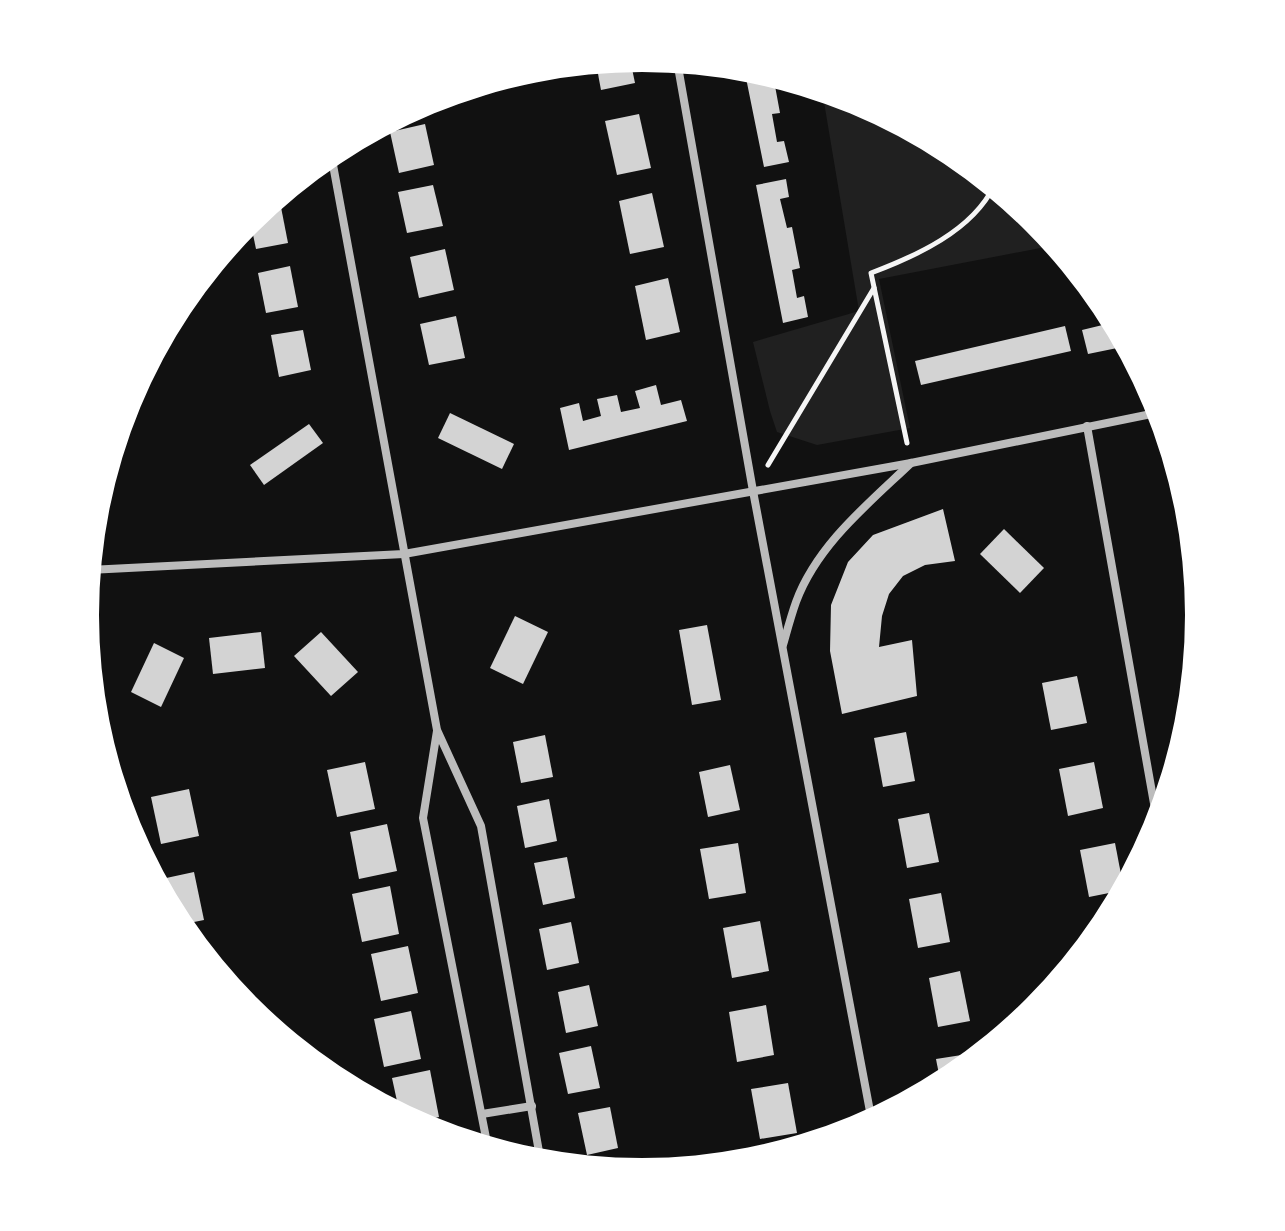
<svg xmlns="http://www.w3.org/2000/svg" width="1285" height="1231" font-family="Literata,serif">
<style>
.green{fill:#202020}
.building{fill:#d3d3d3}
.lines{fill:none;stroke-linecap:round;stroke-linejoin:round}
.path{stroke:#f5f5f5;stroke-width:5}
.minor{stroke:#bcbcbc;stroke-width:8}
</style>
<rect width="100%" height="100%" fill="#111"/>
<!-- green -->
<path class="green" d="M 822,90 C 905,116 1000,177 1056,245 L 879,279 L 910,428 L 817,445 L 777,432 L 770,411 L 753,342 L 859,311 Z"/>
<!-- building -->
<g class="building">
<path d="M 630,59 L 635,83 L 601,90 L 596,63 Z"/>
<path d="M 744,68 L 773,75 L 780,113 L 772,114 L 777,142 L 784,141 L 789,162 L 764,167 Z"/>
<path d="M 639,114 L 651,168 L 617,175 L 605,121 Z"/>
<path d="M 425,124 L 434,165 L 399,173 L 390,132 Z"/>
<path d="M 786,179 L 789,197 L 780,199 L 787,228 L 792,227 L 800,268 L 792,270 L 797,298 L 804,296 L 808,317 L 783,323 L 756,185 Z"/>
<path d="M 433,185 L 443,226 L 407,233 L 398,192 Z"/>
<path d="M 652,193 L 664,247 L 630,254 L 619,201 Z"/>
<path d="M 280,202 L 288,243 L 256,249 L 250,220 L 268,205 Z"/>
<path d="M 445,249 L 454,290 L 419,298 L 410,257 Z"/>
<path d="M 290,266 L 298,307 L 266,313 L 258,273 Z"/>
<path d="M 668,278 L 680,332 L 646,340 L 635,286 Z"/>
<path d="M 456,316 L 465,358 L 429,365 L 420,324 Z"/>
<path d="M 1115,322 L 1127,346 L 1088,354 L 1082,330 Z"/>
<path d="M 1065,326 L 1071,351 L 921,385 L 915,361 Z"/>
<path d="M 303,330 L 311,370 L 279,377 L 271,335 Z"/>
<path d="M 656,385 L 661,405 L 681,400 L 687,421 L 569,450 L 560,408 L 579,403 L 583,421 L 601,416 L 597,399 L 617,395 L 621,412 L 640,408 L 635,391 Z"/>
<path d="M 450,413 L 514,444 L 502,469 L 438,438 Z"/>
<path d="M 309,424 L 323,443 L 264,485 L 250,465 Z"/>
<path d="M 943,509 L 955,561 L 925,565 L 903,576 L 889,594 L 882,616 L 879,647 L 912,640 L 917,696 L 842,714 L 830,651 L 831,605 L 848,562 L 873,535 Z"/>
<path d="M 1004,529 L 1044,568 L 1020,593 L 980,554 Z"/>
<path d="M 515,616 L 548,632 L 523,684 L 490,668 Z"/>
<path d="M 707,625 L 721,700 L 692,705 L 679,630 Z"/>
<path d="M 261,632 L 265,668 L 213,674 L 209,638 Z"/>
<path d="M 321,632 L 358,672 L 331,696 L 294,656 Z"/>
<path d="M 154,643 L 184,658 L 161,707 L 131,692 Z"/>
<path d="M 1077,676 L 1087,723 L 1051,730 L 1042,683 Z"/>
<path d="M 906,732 L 915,781 L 883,787 L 874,738 Z"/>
<path d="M 545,735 L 553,777 L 521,783 L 513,742 Z"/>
<path d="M 365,762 L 375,809 L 337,817 L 327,770 Z"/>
<path d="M 1094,762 L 1103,808 L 1068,816 L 1059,769 Z"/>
<path d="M 730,765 L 740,810 L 708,817 L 699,772 Z"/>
<path d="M 189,789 L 199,836 L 161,844 L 151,797 Z"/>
<path d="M 549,799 L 557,841 L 525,848 L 517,806 Z"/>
<path d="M 929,813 L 939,862 L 907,868 L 898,819 Z"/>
<path d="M 387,824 L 397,871 L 359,879 L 350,832 Z"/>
<path d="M 738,843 L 746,893 L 709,899 L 700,849 Z"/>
<path d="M 1115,843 L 1124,890 L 1089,897 L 1080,850 Z"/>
<path d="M 567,857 L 575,898 L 543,905 L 534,863 Z"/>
<path d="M 194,872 L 204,920 L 179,925 L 157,880 Z"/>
<path d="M 390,886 L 399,934 L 362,942 L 352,894 Z"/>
<path d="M 941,893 L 950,942 L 918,948 L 909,899 Z"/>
<path d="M 760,921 L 769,971 L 732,978 L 723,928 Z"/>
<path d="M 571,922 L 579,963 L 547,970 L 539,929 Z"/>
<path d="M 408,946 L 418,993 L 381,1001 L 371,954 Z"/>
<path d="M 217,954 L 222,978 L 204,956 Z"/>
<path d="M 960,971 L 970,1021 L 938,1027 L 929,978 Z"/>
<path d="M 589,985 L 598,1026 L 566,1033 L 558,992 Z"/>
<path d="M 766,1005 L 774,1055 L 737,1062 L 729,1012 Z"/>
<path d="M 411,1011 L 421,1059 L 384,1067 L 374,1019 Z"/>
<path d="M 591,1046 L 600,1088 L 568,1094 L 559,1053 Z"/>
<path d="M 968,1054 L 970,1064 L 941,1085 L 936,1059 Z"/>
<path d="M 430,1070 L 439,1117 L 414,1123 L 400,1115 L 392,1078 Z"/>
<path d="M 788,1083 L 797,1133 L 760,1139 L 751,1089 Z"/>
<path d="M 610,1107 L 618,1148 L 587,1155 L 578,1113 Z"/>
</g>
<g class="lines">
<!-- path -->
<g class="path">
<path d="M 907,443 L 871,273 C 916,256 972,231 994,186"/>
<path d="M 768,465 L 874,288"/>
</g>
<!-- minor -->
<g class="minor">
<path d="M 677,61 L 753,491 L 872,1122"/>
<path d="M 331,154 L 437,730 L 481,826 L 541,1163"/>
<path d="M 1087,426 L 1158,826"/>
<path d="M 89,570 L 404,554 L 911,463 L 1161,412"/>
<path d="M 783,645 C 787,631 791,616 796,602 C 817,545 868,504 911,463"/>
<path d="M 437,731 L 423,818 L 488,1148"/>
<path d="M 482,1114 L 532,1106"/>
</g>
</g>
<!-- crop -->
<path d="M0 0H1285V1231H0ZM99 615a543 543 0 1 1 1086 0a543 543 0 1 1-1086 0Z" fill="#fff" fill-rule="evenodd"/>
</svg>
